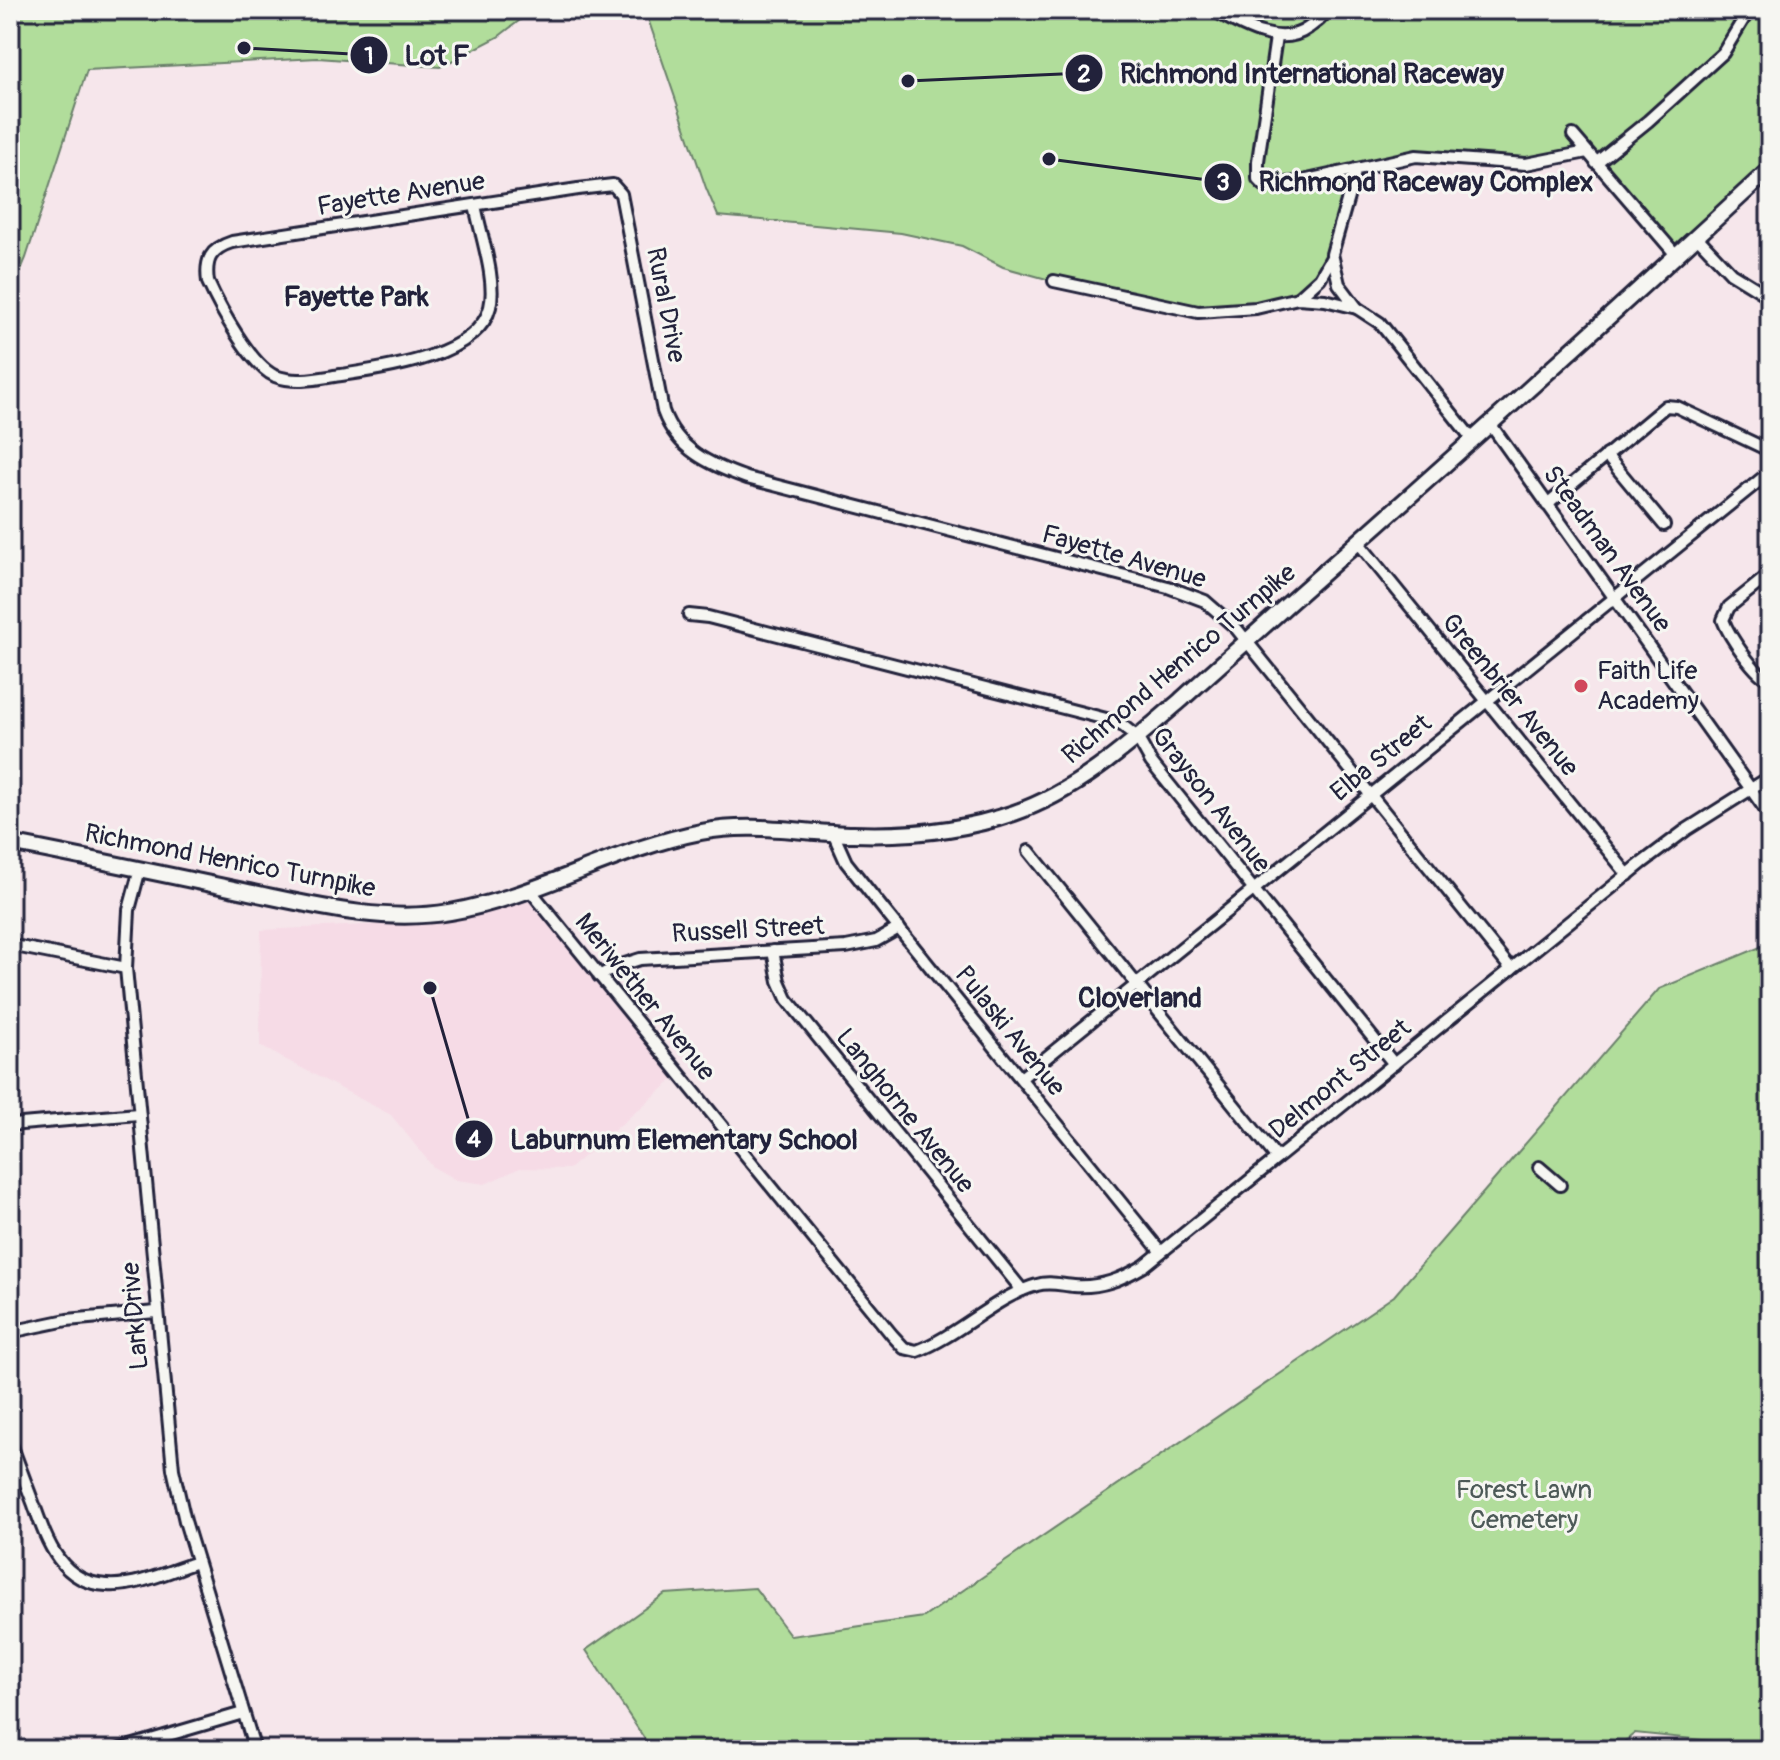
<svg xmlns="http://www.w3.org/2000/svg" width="1780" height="1760" font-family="Pangolin,sans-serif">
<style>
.built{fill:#f6dbe6}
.green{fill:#b1dd9b;stroke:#6a806b;stroke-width:2}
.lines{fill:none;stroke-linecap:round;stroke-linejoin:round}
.minor-casing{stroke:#22223b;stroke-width:16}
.secondary-casing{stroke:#22223b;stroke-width:20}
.minor{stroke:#f6f6f2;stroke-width:10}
.secondary{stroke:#f6f6f2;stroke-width:14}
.poi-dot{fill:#d1495b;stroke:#f6f6f2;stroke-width:3}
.labels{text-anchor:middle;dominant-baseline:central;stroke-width:6;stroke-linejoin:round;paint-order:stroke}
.street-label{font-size:26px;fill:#22223b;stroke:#f6f6f2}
.poi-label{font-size:26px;fill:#22223b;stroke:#f6f6f2;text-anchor:start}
.park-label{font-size:26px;fill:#4d5a58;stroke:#f6f6f2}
.neighbourhood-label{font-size:28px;font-weight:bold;fill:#22223b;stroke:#f6f6f2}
.leader{fill:none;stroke:#22223b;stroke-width:3}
.callout-dot{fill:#22223b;stroke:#f6f6f2;stroke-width:3}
.mark-label{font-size:24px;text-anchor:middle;font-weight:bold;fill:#fff}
.callout-label{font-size:28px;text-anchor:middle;font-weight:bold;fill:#22223b;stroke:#f6f6f2;stroke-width:6;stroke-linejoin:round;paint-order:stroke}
</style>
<rect width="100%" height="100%" fill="#f6e6eb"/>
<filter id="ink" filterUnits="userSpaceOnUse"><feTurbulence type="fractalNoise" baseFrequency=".0125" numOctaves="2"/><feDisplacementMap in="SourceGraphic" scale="16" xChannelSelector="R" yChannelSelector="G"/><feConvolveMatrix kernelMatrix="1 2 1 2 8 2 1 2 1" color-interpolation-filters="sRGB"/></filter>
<g filter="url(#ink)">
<!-- built -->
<path class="built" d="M 530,901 L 674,1079 L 569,1169 L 520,1168 L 485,1184 L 456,1180 L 433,1167 L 391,1115 L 260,1046 L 261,930 L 429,922 Z"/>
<!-- green -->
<g class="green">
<path d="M 10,10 L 533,10 L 498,37 L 440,67 L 318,58 L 87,70 L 26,258 L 10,296 Z"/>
<path d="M 645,10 L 1770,10 L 1770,169 L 1677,256 L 1587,152 L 1535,161 L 1425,155 L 1356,169 L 1332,254 L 1298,298 L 1198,312 L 1054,281 L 1003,267 L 962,246 L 901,233 L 718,216 L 706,188 Z"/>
<path d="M 1770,943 L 1770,1747 L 1635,1733 L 1614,1750 L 652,1750 L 586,1650 L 665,1594 L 755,1588 L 791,1636 L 924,1617 L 1394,1296 L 1659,989 Z"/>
</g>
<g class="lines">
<defs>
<g id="minor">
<path d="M 1213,10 C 1240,25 1280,49 1308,28 C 1316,22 1322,19 1326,10"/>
<path d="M 1276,37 L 1258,161 L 1258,179 L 1264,185 L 1298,182 L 1416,156 L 1526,164 L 1587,152"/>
<path d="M 1573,135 L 1677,256"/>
<path d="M 1596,163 L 1648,121 L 1723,53 L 1749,10"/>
<path d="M 1356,169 L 1332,254 L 1339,284 L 1357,308 L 1380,323 L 1473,440"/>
<path d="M 475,205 C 480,233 497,280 490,307 C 478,357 382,369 341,375 C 320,378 296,384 275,376 C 250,365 219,306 208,282 C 205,260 210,249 232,242 L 578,189 L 613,185 L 621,194 L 663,411 C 677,450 710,465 747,478 L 1168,587 L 1205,601 L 1236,628 L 1511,969"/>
<path d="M 1697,237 L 1731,273 L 1770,297"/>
<path d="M 1054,281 L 1198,312 L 1256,308 L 1298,298 L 1325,300 L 1357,308"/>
<path d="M 1298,298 L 1320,278 L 1332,257"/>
<path d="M 1491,425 L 1770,816"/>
<path d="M 1606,455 L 1664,525"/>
<path d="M 1547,505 L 1666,406 L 1677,407 L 1764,448 L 1770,455"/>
<path d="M 1358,542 L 1628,875"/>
<path d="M 1770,574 L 1729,607 L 1723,620 C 1728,634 1756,677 1770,680"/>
<path d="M 689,615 L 708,617 L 1118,722 L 1137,737 L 1151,762 L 1394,1064"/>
<path d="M 833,833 L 846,862 L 884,910 L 1161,1252"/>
<path d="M 1029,851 L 1277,1158"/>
<path d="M 140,869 L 129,910 L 126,968 L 173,1469 L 185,1521 L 255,1750"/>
<path d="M 530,890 L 892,1335 L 904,1348 L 917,1351 C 958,1336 996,1296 1037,1285 C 1049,1281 1061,1285 1074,1286 C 1101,1288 1122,1279 1144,1266 L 1642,863 L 1686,830 L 1770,777"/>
<path d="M 10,945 L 126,968"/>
<path d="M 773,951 L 779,981 L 787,999 L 1022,1290"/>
<path d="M 599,976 L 618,966 L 640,959 L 846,947 L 876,941 L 899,928"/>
<path d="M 1021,1078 L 1770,472"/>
<path d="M 10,1125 L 138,1114"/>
<path d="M 1539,1167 L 1560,1185"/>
<path d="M 10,1332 L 67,1320 L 156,1312"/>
<path d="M 10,1441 C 18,1463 26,1484 34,1505 C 47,1542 61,1583 107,1585 C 136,1587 170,1571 197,1562"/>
<path d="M 117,1750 L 243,1713"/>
</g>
<path id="secondary" d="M 10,843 C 87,858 163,874 239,890 C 308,904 380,924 450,912 C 537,897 614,849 701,832 C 753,822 802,833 853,834 C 908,836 962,831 1014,813 C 1078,791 1130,744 1181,700 C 1216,668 1252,637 1287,605 C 1450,461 1611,316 1770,169"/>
</defs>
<!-- minor casing -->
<use href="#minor" class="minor-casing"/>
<!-- secondary casing -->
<use href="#secondary" class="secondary-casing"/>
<!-- minor -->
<use href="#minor" class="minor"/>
<!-- secondary -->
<use href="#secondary" class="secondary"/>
</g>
</g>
<!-- markers -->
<circle class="poi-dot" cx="1581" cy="686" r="8"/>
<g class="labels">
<!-- street labels -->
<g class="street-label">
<text transform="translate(401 194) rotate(-9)">Fayette Avenue</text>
<text transform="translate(666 305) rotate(79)">Rural Drive</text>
<text transform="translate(1607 549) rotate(54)">Steadman Avenue</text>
<text transform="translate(1124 557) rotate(16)">Fayette Avenue</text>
<text transform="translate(1179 664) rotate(-40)">Richmond Henrico Turnpike</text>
<text transform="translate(1510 695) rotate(51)">Greenbrier Avenue</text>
<text transform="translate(1381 758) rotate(-39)">Elba Street</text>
<text transform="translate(1211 800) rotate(52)">Grayson Avenue</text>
<text transform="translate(230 861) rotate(11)">Richmond Henrico Turnpike</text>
<text transform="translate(748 930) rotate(-3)">Russell Street</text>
<text transform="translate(645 997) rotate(51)">Meriwether Avenue</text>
<text transform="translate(1010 1031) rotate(51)">Pulaski Avenue</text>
<text transform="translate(1340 1079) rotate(-39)">Delmont Street</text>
<text transform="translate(905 1111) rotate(51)">Langhorne Avenue</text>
<text transform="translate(135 1316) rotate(-95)">Lark Drive</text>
</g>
<!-- poi labels -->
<g class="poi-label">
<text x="1597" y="671">Faith Life<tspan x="1597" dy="30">Academy</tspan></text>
</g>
<!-- park labels -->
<g class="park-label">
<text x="1524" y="1490">Forest Lawn<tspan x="1524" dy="30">Cemetery</tspan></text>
</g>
<!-- neighbourhood labels -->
<g class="neighbourhood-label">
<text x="356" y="297">Fayette Park</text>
<text x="1140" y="998">Cloverland</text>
</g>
</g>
<!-- callouts -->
<path class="leader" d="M244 48L369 55M908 81L1084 73M1049 159L1223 182M430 988L474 1139"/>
<g class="callout-dot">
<circle cx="244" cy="48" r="8"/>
<circle cx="908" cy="81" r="8"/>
<circle cx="1049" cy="159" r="8"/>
<circle cx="430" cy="988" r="8"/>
<circle cx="369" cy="55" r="20"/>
<circle cx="1084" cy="73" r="20"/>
<circle cx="1223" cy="182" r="20"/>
<circle cx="474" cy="1139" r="20"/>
</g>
<g class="mark-label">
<text x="369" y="64">1</text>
<text x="1084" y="82">2</text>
<text x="1223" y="190">3</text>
<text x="474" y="1147">4</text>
</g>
<g class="callout-label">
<text x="437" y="65">Lot F</text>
<text x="1312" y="83">Richmond International Raceway</text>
<text x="1426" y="191">Richmond Raceway Complex</text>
<text x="684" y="1149">Laburnum Elementary School</text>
</g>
<!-- margin -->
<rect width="1780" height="1760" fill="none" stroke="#f6f6f2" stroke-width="40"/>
<rect x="20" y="20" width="1740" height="1720" fill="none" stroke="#22223b" stroke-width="3" filter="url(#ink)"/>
</svg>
